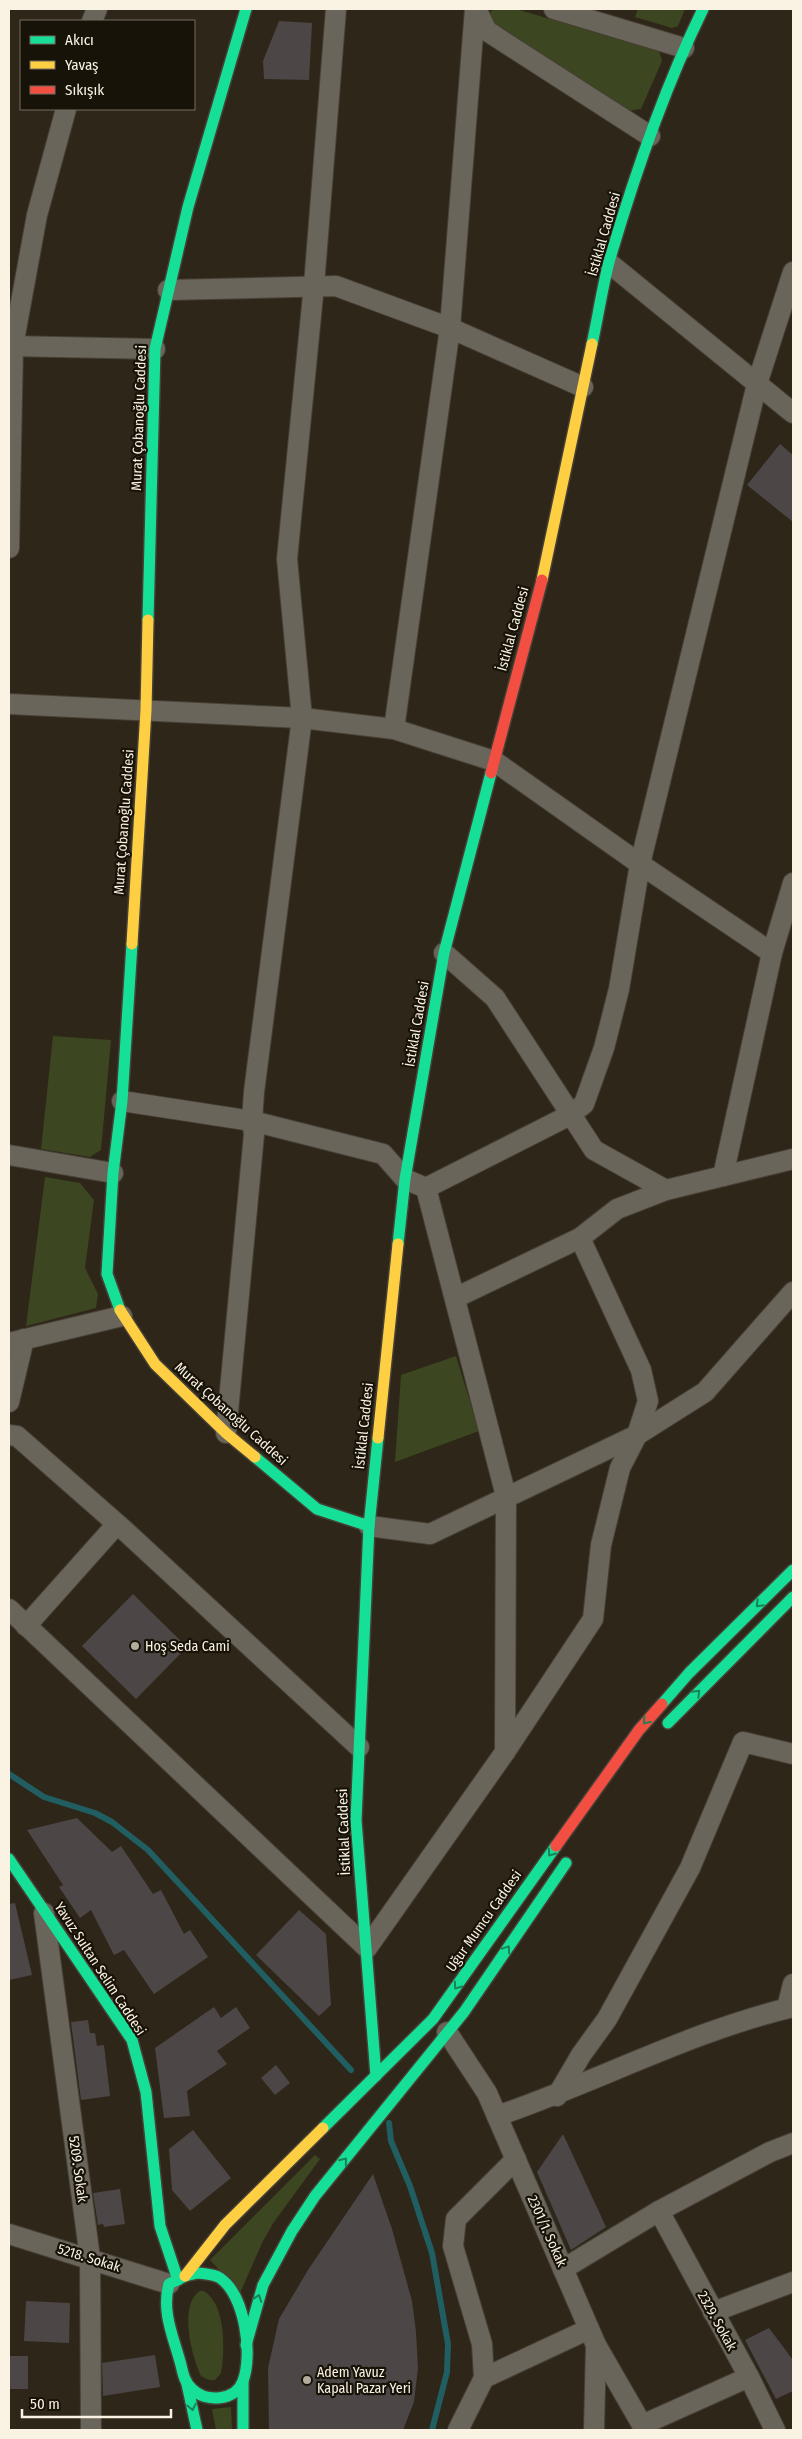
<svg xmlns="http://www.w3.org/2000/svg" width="802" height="2439" font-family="'Fira Sans Condensed',sans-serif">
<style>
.green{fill:#3c4620}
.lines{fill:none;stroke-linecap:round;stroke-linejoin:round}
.stream{stroke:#215e62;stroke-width:6}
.building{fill:#4c4646}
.street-casing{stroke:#474036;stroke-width:22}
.fast-casing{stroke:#474036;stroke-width:14}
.slow-casing{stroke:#474036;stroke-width:14}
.jam-casing{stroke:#474036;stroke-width:14}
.street{stroke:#6a655b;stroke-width:20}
.fast{stroke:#16e098;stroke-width:11}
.slow{stroke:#ffcf43;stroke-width:11}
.jam{stroke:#f24e42;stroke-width:11}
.oneway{stroke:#178457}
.poi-dot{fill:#b3ab9c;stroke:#181308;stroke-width:2}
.labels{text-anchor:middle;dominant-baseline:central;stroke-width:4.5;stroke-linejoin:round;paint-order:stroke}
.street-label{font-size:14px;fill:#faf2e3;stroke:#181308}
.poi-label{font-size:14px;fill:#faf2e3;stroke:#181308;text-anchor:start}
</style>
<rect width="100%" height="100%" fill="#2e2618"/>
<!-- green -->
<g class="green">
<path d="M 493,9 L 516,9 L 659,51 L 662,61 L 641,109 L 628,111 L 493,23 L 489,14 Z"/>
<path d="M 638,9 L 685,9 L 678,26 L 672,28 L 635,17 Z"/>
<path d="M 53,1036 L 111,1040 L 101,1150 L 90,1157 L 41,1149 Z"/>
<path d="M 45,1177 L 80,1183 L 94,1200 L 85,1268 L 98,1294 L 96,1308 L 26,1326 Z"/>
<path d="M 456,1356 L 479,1431 L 395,1462 L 401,1375 Z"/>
<path d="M 315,2155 L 320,2159 L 274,2222 L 263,2241 L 240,2293 L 210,2260 Z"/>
<path d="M 200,2291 L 204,2291 C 226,2305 225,2350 221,2373 L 215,2380 L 209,2380 L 201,2376 C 192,2358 178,2304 200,2291 Z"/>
<path d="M 231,2407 L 232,2430 L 216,2430 L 212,2409 Z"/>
</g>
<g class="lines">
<!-- stream -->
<g class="stream">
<path d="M 9,1774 L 44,1797 L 95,1813 L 112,1822 L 148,1850 L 351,2070"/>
<path d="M 389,2123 L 391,2141 L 410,2186 L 432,2253 L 448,2344 L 447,2372 L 432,2430"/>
</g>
</g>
<!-- building -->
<g class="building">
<path d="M 279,21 L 312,23 L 309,80 L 264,79 L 263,61 Z"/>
<path d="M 780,444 L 793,455 L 793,522 L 747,485 Z"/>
<path d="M 133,1594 L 187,1647 L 136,1699 L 82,1646 Z"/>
<path d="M 77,1818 L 112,1852 L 121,1846 L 153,1894 L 161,1890 L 184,1934 L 190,1930 L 208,1957 L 154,1994 L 124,1950 L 114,1955 L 91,1910 L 80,1918 L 59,1887 L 63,1885 L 27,1830 Z"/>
<path d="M 15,1903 L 32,1975 L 9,1980 L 9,1904 Z"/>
<path d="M 299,1910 L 326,1934 L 331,2005 L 319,2016 L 256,1955 Z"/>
<path d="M 214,2007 L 221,2018 L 236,2007 L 250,2028 L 217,2051 L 227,2064 L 187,2091 L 190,2116 L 164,2118 L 155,2048 Z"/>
<path d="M 88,2020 L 90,2033 L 95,2033 L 97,2046 L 104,2045 L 110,2096 L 81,2100 L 71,2022 Z"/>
<path d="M 276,2065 L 290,2083 L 275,2095 L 261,2078 Z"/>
<path d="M 193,2130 L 231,2178 L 190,2211 L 172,2190 L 169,2149 Z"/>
<path d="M 563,2134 L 606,2227 L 571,2250 L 537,2172 Z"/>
<path d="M 373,2174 L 392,2229 L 412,2301 L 416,2332 L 418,2368 L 414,2402 L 403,2430 L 269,2430 L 268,2368 L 279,2319 L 308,2270 Z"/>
<path d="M 120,2189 L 125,2224 L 104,2227 L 103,2224 L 98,2225 L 93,2193 Z"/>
<path d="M 26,2301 L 70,2303 L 69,2343 L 24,2341 Z"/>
<path d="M 769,2328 L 793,2360 L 793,2391 L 776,2399 L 745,2340 Z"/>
<path d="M 155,2355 L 160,2387 L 103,2396 L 102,2363 Z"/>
<rect x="9" y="2356" width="19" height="33"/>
</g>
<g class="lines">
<defs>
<g id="street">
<path d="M 476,9 L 487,31 L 650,136"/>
<path d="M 554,9 L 684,48"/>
<path d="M 92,21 L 97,9"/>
<path d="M 609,263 L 793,413"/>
<path d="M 168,290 L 336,286 L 450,328 L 583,387"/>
<path d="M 9,346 L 155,349"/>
<path d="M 9,548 L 13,346 L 37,215 L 66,109"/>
<path d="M 9,704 L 302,718 L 394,729 L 494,761 L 640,864 L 772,953"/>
<path d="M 394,729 L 450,328 L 475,9"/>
<path d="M 444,953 L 495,998 L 594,1150 L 666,1190"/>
<path d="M 122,1101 L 252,1121 L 383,1154 L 405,1179 L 426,1188 L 570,1115 L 584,1104 L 604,1048 L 619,989 L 640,864 L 757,384 L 793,272"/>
<path d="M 9,1155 L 113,1173"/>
<path d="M 723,1176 L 772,953 L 793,883"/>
<path d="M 426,1188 L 506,1496 L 505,1752"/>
<path d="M 455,1298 L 580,1238 L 617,1209 L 666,1190 L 793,1159"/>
<path d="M 9,1343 L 122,1316"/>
<path d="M 9,1402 L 24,1339"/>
<path d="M 226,1433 L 254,1134 L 252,1121 L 254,1092 L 302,718 L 287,559 L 314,285 L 336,9"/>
<path d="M 9,1435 L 17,1436 L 124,1530 L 359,1747"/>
<path d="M 369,1526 L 430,1534 L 637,1435 L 705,1392 L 793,1292"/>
<path d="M 9,1609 L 367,1948 L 505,1752 L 593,1619 L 601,1545 L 620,1468 L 637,1435 L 648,1401 L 641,1370 L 580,1238"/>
<path d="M 26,1626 L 117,1524"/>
<path d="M 44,1913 L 90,2258 L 91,2430"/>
<path d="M 787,2008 L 793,1984"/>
<path d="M 447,2032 L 487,2093 L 596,2345 L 645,2430"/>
<path d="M 557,2096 L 581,2055 L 607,2019 L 690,1868 L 743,1742 L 793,1754"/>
<path d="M 497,2116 C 597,2082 691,2031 793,2007"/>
<path d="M 659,2211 L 749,2377 L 775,2430"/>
<path d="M 9,2234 L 169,2284"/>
<path d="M 563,2269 L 659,2211 L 770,2152 L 793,2143"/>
<path d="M 713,2312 L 793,2282"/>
<path d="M 484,2378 L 589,2329"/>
<path d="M 642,2425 L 749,2377"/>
<path d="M 458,2430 L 484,2378 L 482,2344 L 453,2246 L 456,2219 L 516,2159"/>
<path d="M 594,2430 L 596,2345"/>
</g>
<g id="fast">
<path d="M 592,344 C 598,317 602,289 609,262 C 634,176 664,89 703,9"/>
<path d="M 148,620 L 155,349 L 188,207 L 246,9"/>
<path d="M 398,1244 L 405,1179 L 444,953 L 491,773"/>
<path d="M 120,1310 L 107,1274 L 113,1173 L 122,1101 L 132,944"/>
<path d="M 255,1457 L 317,1509 L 369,1526"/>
<path d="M 662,1704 L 689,1673 L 793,1570"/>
<path d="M 668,1723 L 793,1597"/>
<path d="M 9,1859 L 132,2040 L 146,2092 L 160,2226 L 178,2280"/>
<path d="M 376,2076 L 356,1820 L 369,1526 L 378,1438"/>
<path d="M 323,2128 L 433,2019 L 556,1846"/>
<path d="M 198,2273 C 205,2274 214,2274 220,2278 C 245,2295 253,2354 243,2381 C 236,2401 206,2403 192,2389 C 185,2383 183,2374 181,2365 C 174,2338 161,2312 169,2284 L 185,2276 Z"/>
<path d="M 246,2345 L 263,2285 L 292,2231 L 315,2196 L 464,2012 L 566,1863"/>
<path d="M 243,2382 L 243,2430"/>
<path d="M 187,2384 L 197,2430"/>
</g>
<g id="slow">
<path d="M 542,580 L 592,344"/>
<path d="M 132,944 L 146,710 L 148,620"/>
<path d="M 120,1310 L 155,1364 L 226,1433 L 255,1457"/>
<path d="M 378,1438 L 398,1244"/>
<path d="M 185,2276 L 225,2225 L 323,2128"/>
</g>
<g id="jam">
<path d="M 491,773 L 542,580"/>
<path d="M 556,1846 L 639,1730 L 662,1704"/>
</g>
</defs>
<!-- street casing -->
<use href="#street" class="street-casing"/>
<!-- fast casing -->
<use href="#fast" class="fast-casing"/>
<!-- slow casing -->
<use href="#slow" class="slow-casing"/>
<!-- jam casing -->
<use href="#jam" class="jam-casing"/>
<!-- street -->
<use href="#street" class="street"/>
<!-- fast -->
<use href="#fast" class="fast"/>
<!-- slow -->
<use href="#slow" class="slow"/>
<!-- jam -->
<use href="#jam" class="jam"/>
</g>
<!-- one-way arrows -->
<defs><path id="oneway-chevron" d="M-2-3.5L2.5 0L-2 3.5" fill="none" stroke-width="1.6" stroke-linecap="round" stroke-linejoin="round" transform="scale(1.25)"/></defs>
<g class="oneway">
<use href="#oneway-chevron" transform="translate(759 1604) rotate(135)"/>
<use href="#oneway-chevron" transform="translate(697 1693) rotate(-45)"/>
<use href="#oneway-chevron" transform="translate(646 1721) rotate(130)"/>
<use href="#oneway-chevron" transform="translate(551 1853) rotate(125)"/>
<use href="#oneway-chevron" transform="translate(507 1949) rotate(-56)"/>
<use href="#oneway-chevron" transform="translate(457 1986) rotate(125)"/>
<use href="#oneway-chevron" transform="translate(344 2161) rotate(-51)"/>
<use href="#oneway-chevron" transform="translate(258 2298) rotate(-70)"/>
<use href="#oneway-chevron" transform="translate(192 2407) rotate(78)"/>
</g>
<!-- markers -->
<g class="poi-dot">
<circle cx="135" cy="1646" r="5"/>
<circle cx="307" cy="2380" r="5"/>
</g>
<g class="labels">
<!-- street labels -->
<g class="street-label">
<text transform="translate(604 234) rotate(-74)">İstiklal Caddesi</text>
<text transform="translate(139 418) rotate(-88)">Murat Çobanoğlu Caddesi</text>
<text transform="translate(513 629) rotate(-75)">İstiklal Caddesi</text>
<text transform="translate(124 822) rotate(-86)">Murat Çobanoğlu Caddesi</text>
<text transform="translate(417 1024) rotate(-80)">İstiklal Caddesi</text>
<text transform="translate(231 1414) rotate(42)">Murat Çobanoğlu Caddesi</text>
<text transform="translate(364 1426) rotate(-84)">İstiklal Caddesi</text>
<text transform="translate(344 1832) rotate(-92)">İstiklal Caddesi</text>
<text transform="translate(484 1921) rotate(-55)">Uğur Mumcu Caddesi</text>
<text transform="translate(100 1969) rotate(57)">Yavuz Sultan Selim Caddesi</text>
<text transform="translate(78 2169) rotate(82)">5209. Sokak</text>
<text transform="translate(547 2231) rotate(66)">2301/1. Sokak</text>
<text transform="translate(89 2258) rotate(17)">5218. Sokak</text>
<text transform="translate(717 2321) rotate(61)">2329. Sokak</text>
</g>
<!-- poi labels -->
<g class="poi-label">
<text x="145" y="1646">Hoş Seda Cami</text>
<text x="317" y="2372">Adem Yavuz<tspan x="317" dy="16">Kapalı Pazar Yeri</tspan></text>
</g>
</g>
<!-- border -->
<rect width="802" height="2439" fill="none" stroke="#faf2e3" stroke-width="20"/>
<!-- legend -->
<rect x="20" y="20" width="175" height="90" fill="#181308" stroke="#726c60"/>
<rect x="30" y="36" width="25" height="8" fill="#16e098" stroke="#726c60"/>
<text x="65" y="45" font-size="15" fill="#faf2e3">Akıcı</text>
<rect x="30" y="61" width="25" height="8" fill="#ffcf43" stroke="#726c60"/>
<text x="65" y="70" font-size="15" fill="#faf2e3">Yavaş</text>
<rect x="30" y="86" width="25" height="8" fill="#f24e42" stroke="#726c60"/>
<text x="65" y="95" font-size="15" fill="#faf2e3">Sıkışık</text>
<!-- scale -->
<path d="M22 2409v8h149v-8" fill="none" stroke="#faf2e3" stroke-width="2.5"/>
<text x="30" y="2409" font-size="15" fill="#faf2e3" stroke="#181308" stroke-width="4" paint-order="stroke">50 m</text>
</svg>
